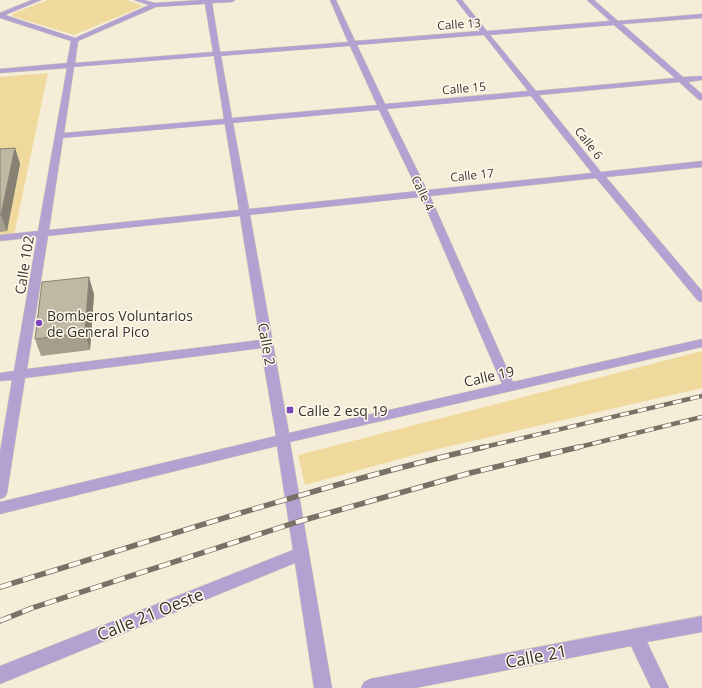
<svg xmlns="http://www.w3.org/2000/svg" width="702" height="688" font-family="'Open Sans',sans-serif">
<style>
.green{fill:#f0d99c}
.lines{fill:none;stroke-linecap:round;stroke-linejoin:round}
.minor-casing{stroke:#cfc8b5;stroke-width:1}
.minor{fill:#b3a1d2;fill-rule:evenodd}
.rail-far1-casing{stroke:#777265;stroke-width:4.5}
.rail-casing{stroke:#777265;stroke-width:5.5}
.rail-far1{stroke:#fffaed;stroke-width:3;stroke-dasharray:9;stroke-linecap:butt}
.rail{stroke:#fffaed;stroke-width:4;stroke-dasharray:12;stroke-linecap:butt}
.wall{fill:#a49e8c}
.shaded-wall{fill:#868172}
.building{fill:#bfb8a3;stroke:#868172}
.poi-dot{fill:#7c45bc;stroke:#fffaed;stroke-width:1.5}
.labels{text-anchor:middle;dominant-baseline:central;stroke-width:3;stroke-linejoin:round;paint-order:stroke}
.far-street-label{font-size:12px;fill:#38342c;stroke:#fffaed}
.street-label{font-size:14px;fill:#38342c;stroke:#fffaed}
.poi-label{font-size:14px;fill:#38342c;stroke:#fffaed;text-anchor:start}
.near-street-label{font-size:17px;fill:#38342c;stroke:#fffaed}
</style>
<rect width="100%" height="100%" fill="#f5edd7"/>
<!-- green -->
<g class="green">
<path d="M 48,0 L 127,0 L 143,6 L 74,35 L 12,16 L 14,13 Z"/>
<path d="M 48,73 L 14,235 L 0,236 L 0,77 Z"/>
<path d="M 702,351 L 702,388 L 429,451 L 305,485 L 298,455 Z"/>
</g>
<g class="lines">
<defs>
<g id="minor">
<path d="M 32,0 L 41,0 L 5,15 L 75,38 L 149,5 L 134,0 L 144,0 L 155,3 L 202,0 L 235,0 L 232,2 L 212,3 L 220,52 L 348,42 L 330,0 L 336,0 L 355,41 L 480,31 L 456,0 L 462,0 L 487,31 L 610,21 L 587,0 L 594,0 L 618,21 L 702,14 L 702,18 L 622,24 L 683,77 L 702,76 L 702,80 L 688,82 L 702,94 L 702,100 L 699,100 L 679,82 L 539,95 L 601,172 L 702,161 L 702,167 L 606,177 L 702,291 L 702,302 L 698,301 L 596,178 L 430,196 L 513,382 L 702,339 L 702,347 L 290,442 L 332,688 L 314,688 L 295,563 L 0,684 L 0,666 L 293,550 L 277,446 L 0,514 L 0,502 L 276,436 L 261,348 L 25,378 L 7,493 L 5,497 L 0,499 L 0,452 L 12,380 L 0,381 L 0,373 L 14,371 L 37,237 L 0,241 L 0,235 L 38,231 L 67,68 L 0,73 L 0,69 L 67,63 L 71,41 L 0,18 L 0,13 ZM 205,4 L 213,52 L 75,63 L 78,41 L 156,7 ZM 614,25 L 675,78 L 536,91 L 490,35 ZM 484,35 L 528,91 L 385,104 L 357,45 ZM 350,46 L 377,105 L 232,118 L 221,56 ZM 214,56 L 224,119 L 64,133 L 74,67 ZM 531,96 L 592,173 L 427,190 L 387,109 ZM 379,110 L 418,191 L 249,209 L 233,123 ZM 225,124 L 239,210 L 49,230 L 63,138 ZM 421,197 L 502,384 L 289,433 L 250,215 ZM 240,216 L 260,340 L 27,369 L 48,236 Z"/>
<path d="M 702,616 L 702,632 L 647,642 L 669,688 L 651,688 L 631,646 L 415,688 L 361,688 L 364,682 L 370,679 Z"/>
</g>
</defs>
<!-- minor casing -->
<use href="#minor" class="minor-casing"/>
<!-- minor -->
<use href="#minor" class="minor"/>
<defs>
<g id="rail-far1">
<path d="M 480,448 L 702,396"/>
<path d="M 575,448 L 702,417"/>
</g>
<g id="rail">
<path d="M 0,587 C 161,538 320,485 484,447"/>
<path d="M 0,621 L 32,608 L 297,522 L 470,473 L 579,447"/>
</g>
</defs>
<!-- rail-far1 casing -->
<use href="#rail-far1" class="rail-far1-casing"/>
<!-- rail casing -->
<use href="#rail" class="rail-casing"/>
<!-- rail-far1 -->
<use href="#rail-far1" class="rail-far1"/>
<!-- rail -->
<use href="#rail" class="rail"/>
</g>
<!-- wall -->
<g class="wall">
<path d="M 15,148 L 20,164 L 7,231 L 0,232 L 0,149 Z"/>
<path d="M 94,294 L 90,350 L 41,356 L 35,339 Z"/>
</g>
<!-- shaded-wall -->
<g class="shaded-wall">
<path d="M 15,148 L 20,164 L 7,231 L 1,215 Z"/>
<path d="M 89,277 L 94,294 L 90,350 L 85,333 Z"/>
</g>
<!-- building -->
<g class="building">
<path d="M 15,148 L 1,215 L 0,215 L 0,149 Z"/>
<path d="M 89,277 L 85,333 L 35,339 L 42,282 Z"/>
</g>
<!-- markers -->
<g class="poi-dot">
<circle cx="39" cy="323" r="4"/>
<rect x="286" y="406" width="8" height="8" rx="2"/>
</g>
<g class="labels">
<!-- far-street labels -->
<g class="far-street-label">
<text transform="translate(459 24) rotate(-4)">Calle 13</text>
<text transform="translate(464 88) rotate(-5)">Calle 15</text>
<text transform="translate(589 143) rotate(52)">Calle 6</text>
<text transform="translate(472 175) rotate(-6)">Calle 17</text>
<text transform="translate(423 193) rotate(65)">Calle 4</text>
</g>
<!-- street labels -->
<g class="street-label">
<text transform="translate(24 265) rotate(-81)">Calle 102</text>
<text transform="translate(267 344) rotate(80)">Calle 2</text>
<text transform="translate(489 376) rotate(-13)">Calle 19</text>
</g>
<!-- poi labels -->
<g class="poi-label">
<text x="47" y="315">Bomberos Voluntarios<tspan x="47" dy="16">de General Pico</tspan></text>
<text x="298" y="410">Calle 2 esq 19</text>
</g>
<!-- near-street labels -->
<g class="near-street-label">
<text transform="translate(150 614) rotate(-22)">Calle 21 Oeste</text>
<text transform="translate(536 656) rotate(-11)">Calle 21</text>
</g>
</g>
</svg>
